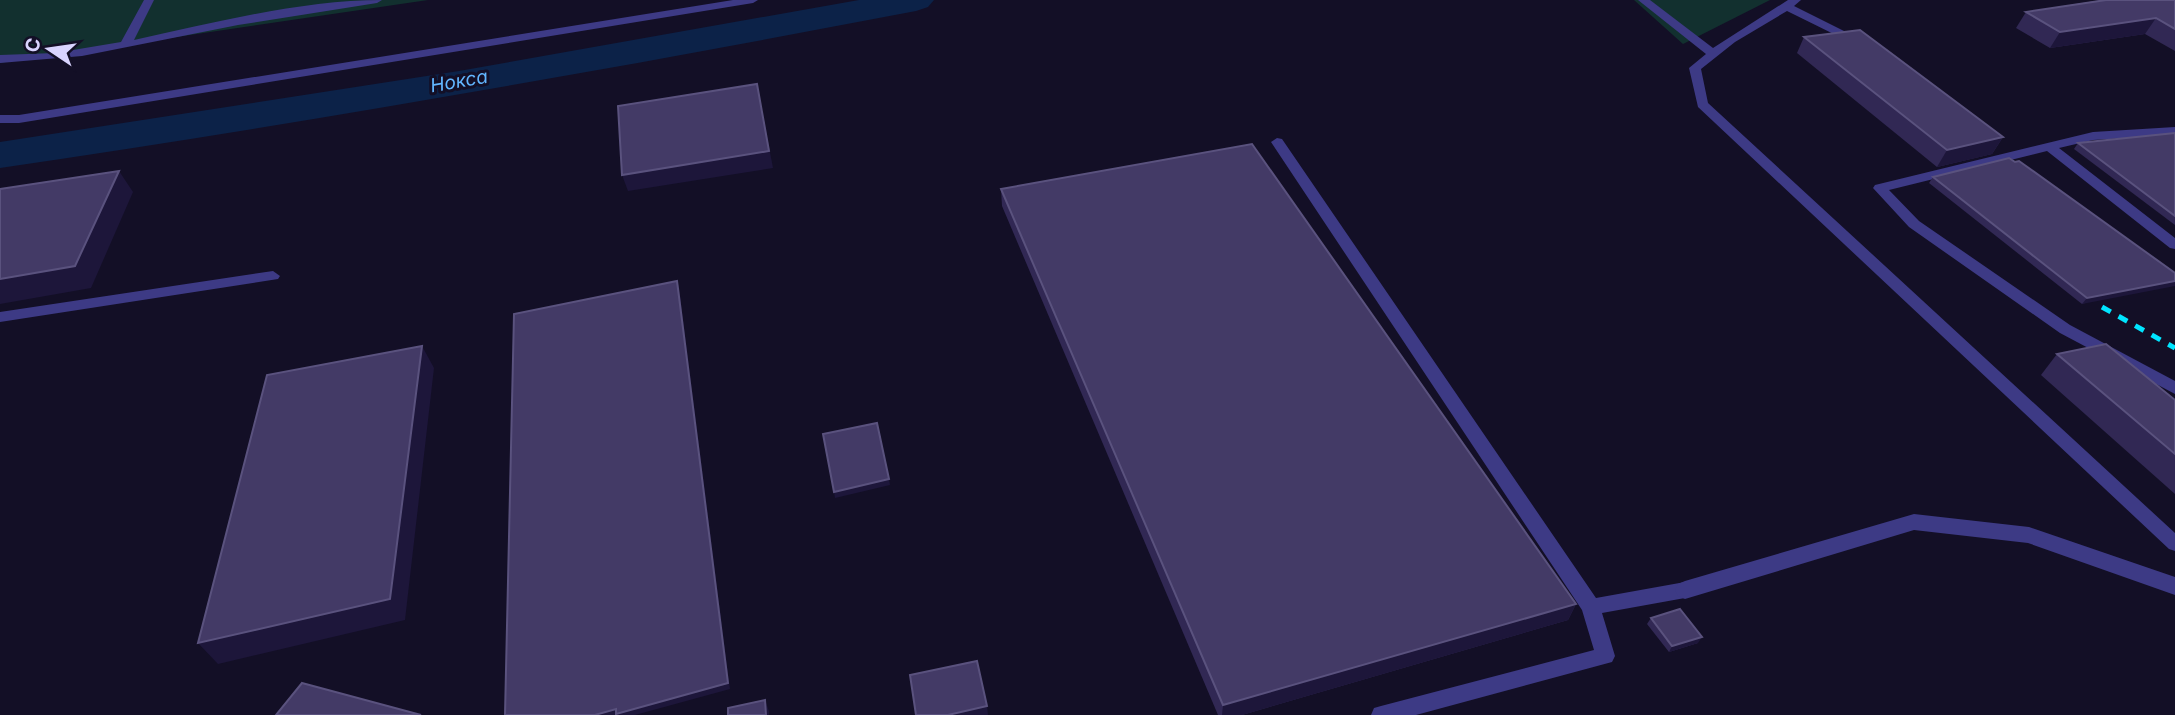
<svg xmlns="http://www.w3.org/2000/svg" width="2175" height="715" font-family="Inter,sans-serif">
<style>
.green{fill:#12302f}
.lines{fill:none;stroke-linecap:round;stroke-linejoin:round}
.river{fill:#0c2248;fill-rule:evenodd}
.service{fill:#3d3a85;fill-rule:evenodd}
.minor{fill:#3d3a85;fill-rule:evenodd}
.rail{stroke:#00e5ff;stroke-width:5;stroke-dasharray:10 9;stroke-linecap:butt}
.wall{fill:#312854}
.shaded-wall{fill:#1d163a}
.building{fill:#433a66;stroke:#5a527e;stroke-width:2}
.labels{text-anchor:middle;dominant-baseline:central;stroke-width:6;stroke-linejoin:round;paint-order:stroke}
.far-water-label{font-size:19px;font-style:italic;fill:#62b6ff;stroke:#130f26}
</style>
<rect width="100%" height="100%" fill="#130f26"/>
<!-- green -->
<g class="green">
<path d="M 0,0 L 428,0 L 0,63 Z"/>
<path d="M 1634,0 L 1770,0 L 1683,44 Z"/>
</g>
<g class="lines">
<!-- river -->
<path class="river" d="M 859,0 L 934,0 L 928,7 L 916,11 C 612,69 307,123 0,168 L 0,142 L 459,71 Z"/>
<!-- service -->
<g class="service">
<path d="M 144,0 L 154,0 L 134,40 C 214,23 300,0 382,0 L 377,3 L 238,25 L 82,56 L 0,63 L 0,55 L 55,53 L 121,42 Z"/>
<path d="M 733,0 L 758,0 L 753,3 L 19,123 L 0,123 L 0,115 L 19,115 Z"/>
<path d="M 1638,0 L 1650,0 L 1713,48 L 1788,0 L 1801,0 L 1794,6 L 1864,41 L 1864,45 L 1856,45 L 1787,11 L 1735,42 L 1701,69 L 1708,103 L 2175,533 L 2175,551 L 2169,549 L 1698,107 L 1689,68 L 1706,54 Z"/>
<path d="M 2175,127 L 2175,135 L 2093,140 L 2059,148 L 2175,238 L 2175,249 L 2170,248 L 2047,151 L 1889,190 L 1919,221 L 2070,325 L 2175,381 L 2175,394 L 2060,333 L 1909,227 L 1873,188 L 1875,185 L 2093,132 Z"/>
<path d="M 1277,138 L 1282,139 L 1596,598 L 1685,582 L 1692,584 L 1694,590 L 1692,596 L 1685,598 L 1602,613 L 1615,656 L 1612,662 L 1416,715 L 1371,715 L 1374,708 L 1381,706 L 1594,650 L 1582,610 L 1271,142 Z"/>
<path d="M 273,271 L 280,276 L 278,279 L 0,322 L 0,312 Z"/>
</g>
<!-- minor -->
<path class="minor" d="M 1914,514 L 2029,527 L 2175,577 L 2175,595 L 2028,543 L 1914,530 L 1685,599 L 1678,596 L 1675,590 L 1678,584 L 1685,581 Z"/>
<!-- rail -->
<path class="rail" d="M 2102,307 L 2175,348"/>
</g>
<!-- wall -->
<g class="wall">
<path d="M 2101,0 L 2175,0 L 2175,51 L 2145,34 L 2050,48 L 2016,28 L 2026,12 Z"/>
<path d="M 1804,37 L 2003,137 L 1992,154 L 1937,167 L 1797,53 Z"/>
<path d="M 2175,133 L 2175,225 L 2074,149 L 2078,143 Z"/>
<path d="M 1933,177 L 2175,273 L 2082,304 L 1929,183 Z"/>
<path d="M 1001,189 L 1576,604 L 1568,620 L 1242,715 L 1218,715 L 1002,206 Z"/>
<path d="M 2057,354 L 2175,400 L 2175,494 L 2041,375 Z"/>
<path d="M 1651,618 L 1698,643 L 1669,652 L 1647,624 Z"/>
</g>
<!-- shaded-wall -->
<g class="shaded-wall">
<path d="M 2156,18 L 2145,34 L 2050,48 L 2060,32 Z"/>
<path d="M 757,84 L 773,168 L 628,191 L 622,175 Z"/>
<path d="M 2003,137 L 1992,154 L 1937,167 L 1947,150 Z"/>
<path d="M 119,171 L 133,192 L 91,288 L 0,304 L 0,279 Z"/>
<path d="M 677,281 L 679,287 L 730,689 L 635,715 L 595,715 L 616,709 Z"/>
<path d="M 2175,281 L 2175,286 L 2082,304 L 2087,298 Z"/>
<path d="M 422,346 L 434,368 L 405,620 L 218,664 L 198,643 Z"/>
<path d="M 889,479 L 890,485 L 835,498 L 834,492 Z"/>
<path d="M 1576,604 L 1568,620 L 1242,715 L 1222,715 L 1223,705 Z"/>
<path d="M 1702,637 L 1698,643 L 1669,652 L 1672,646 Z"/>
<path d="M 765,700 L 769,711 L 769,715 L 766,715 Z"/>
<path d="M 987,706 L 988,715 L 948,715 Z"/>
</g>
<!-- building -->
<g class="building">
<path d="M 2106,0 L 2175,0 L 2175,29 L 2156,18 L 2060,32 L 2026,12 Z"/>
<path d="M 1860,30 L 2003,137 L 1947,150 L 1804,37 Z"/>
<path d="M 757,84 L 769,151 L 622,175 L 618,106 Z"/>
<path d="M 2175,133 L 2175,216 L 2078,143 Z"/>
<path d="M 1252,144 L 1576,604 L 1223,705 L 1001,189 Z"/>
<path d="M 2009,158 L 2015,162 L 2019,161 L 2175,273 L 2175,281 L 2087,298 L 1933,177 Z"/>
<path d="M 119,171 L 75,266 L 0,279 L 0,189 Z"/>
<path d="M 677,281 L 728,683 L 616,714 L 616,709 L 595,715 L 505,715 L 514,314 Z"/>
<path d="M 2106,344 L 2175,400 L 2175,454 L 2057,354 Z"/>
<path d="M 422,346 L 390,599 L 198,643 L 267,375 Z"/>
<path d="M 877,423 L 889,479 L 834,492 L 823,434 Z"/>
<path d="M 1680,609 L 1702,637 L 1672,646 L 1651,618 Z"/>
<path d="M 977,661 L 987,706 L 948,715 L 916,715 L 910,675 Z"/>
<path d="M 302,683 L 421,715 L 276,715 Z"/>
<path d="M 765,700 L 766,715 L 728,715 L 728,708 Z"/>
</g>
<g class="labels">
<!-- far-water labels -->
<g class="far-water-label">
<text transform="translate(459 81) rotate(-10)">Нокса</text>
</g>
</g>
<!-- north arrow -->
<g transform="translate(49 49) rotate(283)" stroke="#130f26" stroke-width="5" paint-order="stroke">
<path d="M0-5L12 26L0 18L-12 26Z" fill="#d9d4ff"/>
<text y="-10" font-size="19" font-weight="bold" text-anchor="middle" fill="#d9d4ff">С</text>
</g>
</svg>
